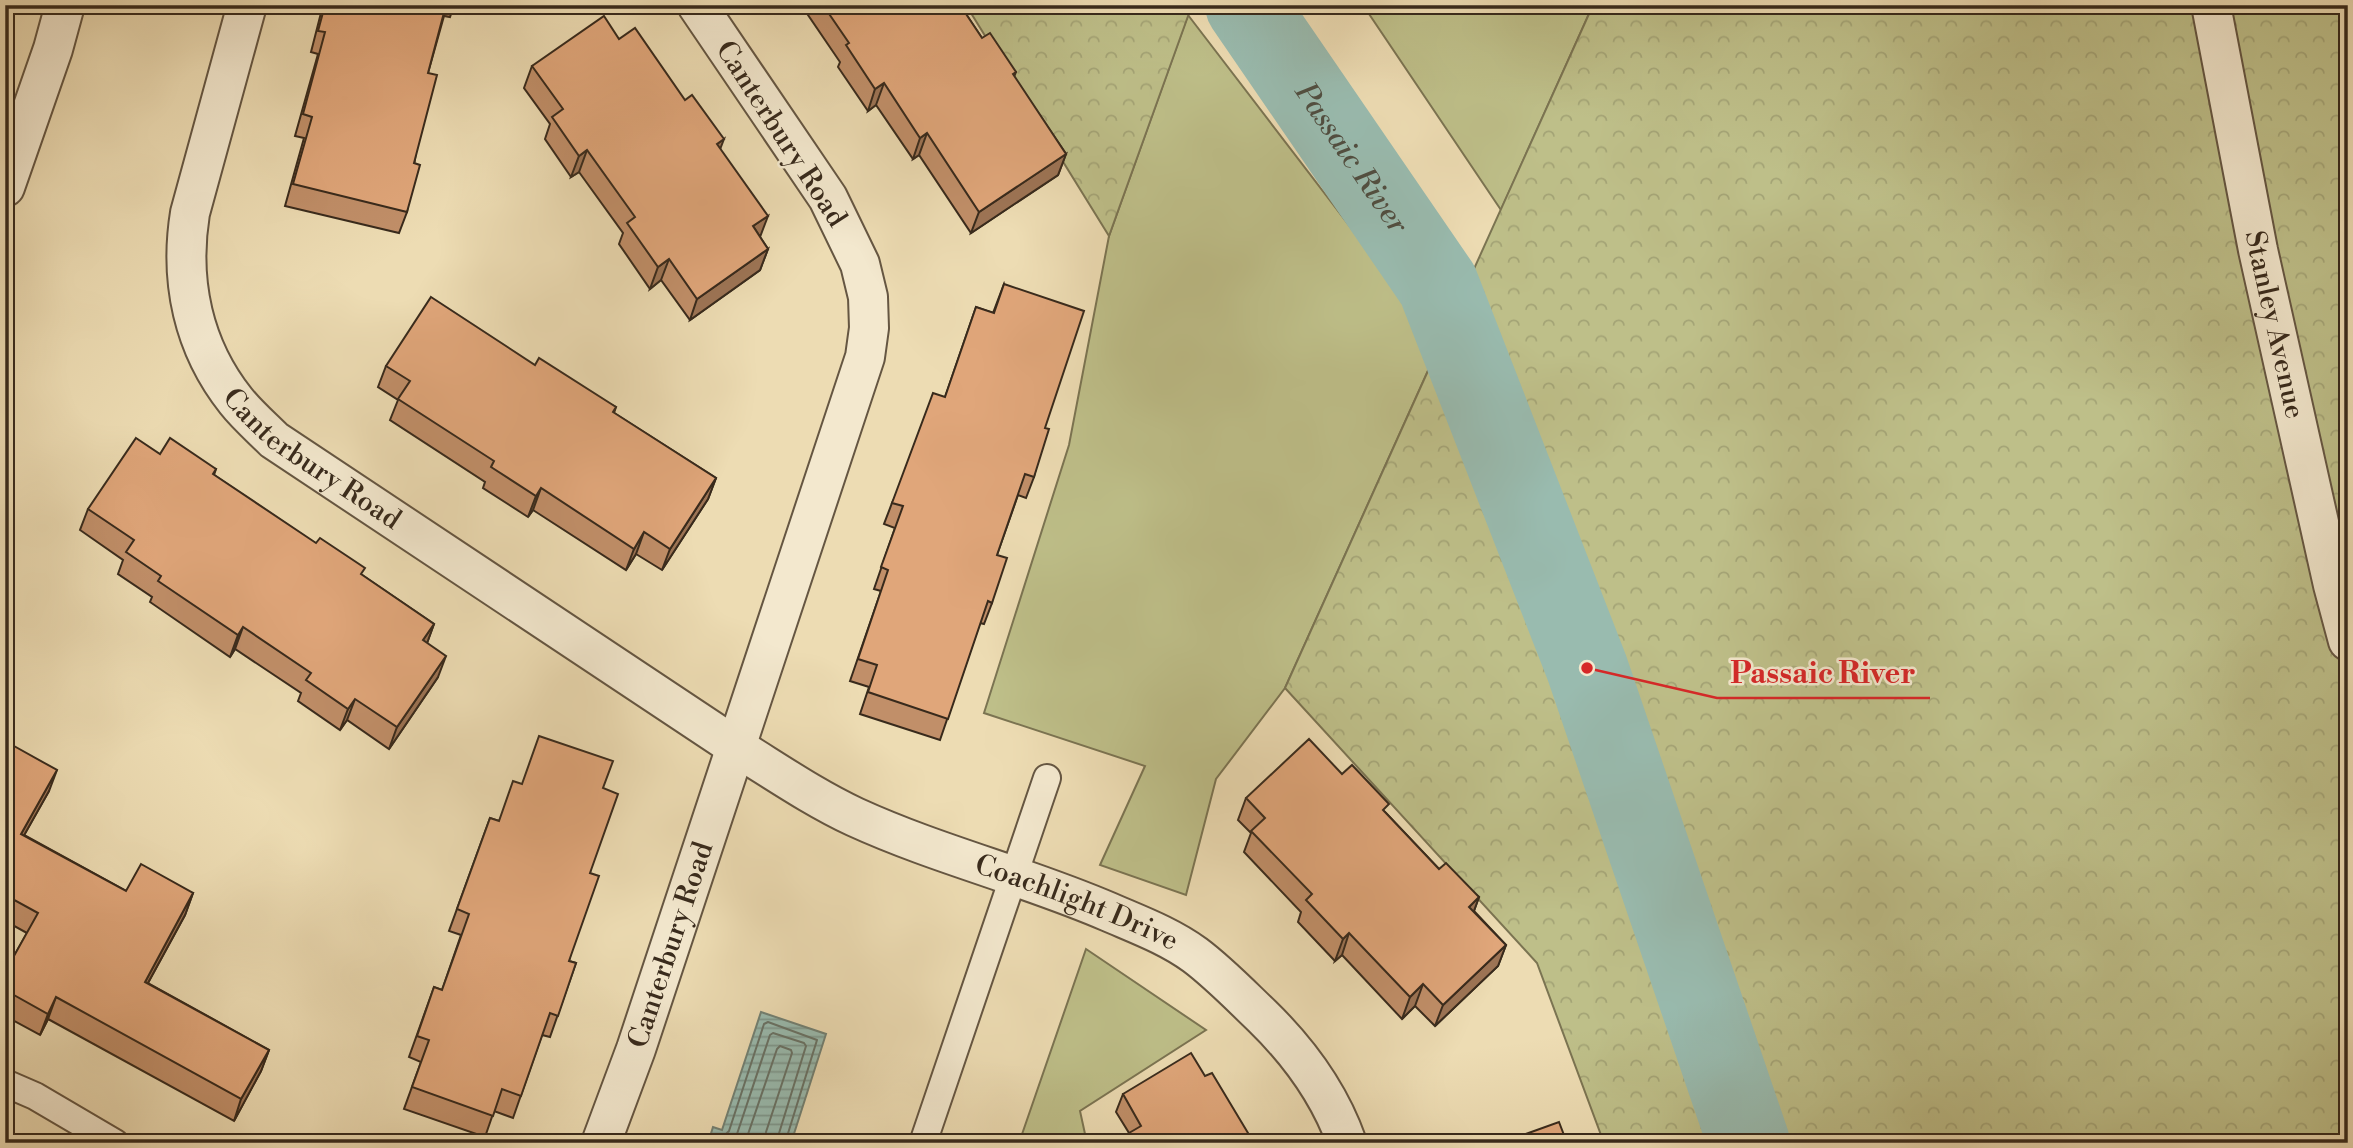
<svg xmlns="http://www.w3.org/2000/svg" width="2353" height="1148" font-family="'Libre Bodoni',serif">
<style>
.green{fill:#bebf89;stroke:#7b7452;stroke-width:2}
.forest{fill:url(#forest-crowns);stroke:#7b7452;stroke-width:2}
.water{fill:url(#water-rules);stroke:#728174;stroke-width:2}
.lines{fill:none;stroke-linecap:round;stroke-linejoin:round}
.shore{stroke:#687266;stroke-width:2}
.river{stroke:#99bbaf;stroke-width:82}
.service-casing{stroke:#655642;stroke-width:30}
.minor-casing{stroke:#655642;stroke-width:42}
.service{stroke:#f3e8ce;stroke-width:26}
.minor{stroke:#f3e8ce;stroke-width:38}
.wall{fill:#c18f69;stroke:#382a1c;stroke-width:2}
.shaded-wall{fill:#9d7455;stroke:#382a1c;stroke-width:2}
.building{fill:#e0a67a;stroke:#382a1c;stroke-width:2}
.labels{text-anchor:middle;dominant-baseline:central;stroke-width:5;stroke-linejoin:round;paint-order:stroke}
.street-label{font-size:28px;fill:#382a1c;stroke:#f3e8ce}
.water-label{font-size:30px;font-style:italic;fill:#504e41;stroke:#f3e8ce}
.leader{fill:none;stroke:#d62828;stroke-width:2.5}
.callout-dot{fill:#d62828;stroke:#f3e8ce;stroke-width:2.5}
.callout-label{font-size:30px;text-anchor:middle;font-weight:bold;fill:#d62828;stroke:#f3e8ce;stroke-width:5;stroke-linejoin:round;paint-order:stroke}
</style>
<defs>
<pattern id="forest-crowns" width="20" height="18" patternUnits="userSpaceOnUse" patternTransform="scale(1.75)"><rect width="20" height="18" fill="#bebf89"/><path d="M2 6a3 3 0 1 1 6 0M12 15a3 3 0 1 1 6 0" fill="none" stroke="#a4a476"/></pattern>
<pattern id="water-rules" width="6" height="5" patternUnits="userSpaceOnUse" patternTransform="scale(1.75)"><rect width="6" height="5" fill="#99bbaf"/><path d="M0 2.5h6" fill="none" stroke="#7e988e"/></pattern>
</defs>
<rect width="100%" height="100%" fill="#eddcb3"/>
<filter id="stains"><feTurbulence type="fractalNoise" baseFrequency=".00286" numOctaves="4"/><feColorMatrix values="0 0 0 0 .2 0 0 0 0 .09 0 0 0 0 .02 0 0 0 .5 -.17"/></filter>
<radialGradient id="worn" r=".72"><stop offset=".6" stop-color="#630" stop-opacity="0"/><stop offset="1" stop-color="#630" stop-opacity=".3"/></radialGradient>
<!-- green -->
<g class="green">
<path d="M 1363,5 L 1593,5 L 1501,210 Z"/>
<path d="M 1188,15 L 1440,344 L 1285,688 L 1216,779 L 1186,895 L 1100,865 L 1145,766 L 984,713 L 1069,445 L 1109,236 Z"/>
<path d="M 1086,949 L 1206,1030 L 1080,1111 L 1087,1143 L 1019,1143 Z"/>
</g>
<!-- forest -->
<g class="forest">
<path d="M 966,5 L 1192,5 L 1109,236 Z"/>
<path d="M 1593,5 L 2348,5 L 2348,1143 L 1604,1143 L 1537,963 L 1285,688 Z"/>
</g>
<!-- water -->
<path class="water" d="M 761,1012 L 826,1034 L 791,1143 L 708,1143 L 713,1127 L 722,1130 Z"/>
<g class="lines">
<!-- shore -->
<g class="shore">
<path d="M 715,1143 L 718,1137 L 725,1135 L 729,1131 L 764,1024 L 768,1022 L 817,1040 L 785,1143"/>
<path d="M 730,1143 L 737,1134 L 770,1035 L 773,1033 L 804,1043 L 806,1046 L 776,1143"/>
<path d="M 745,1143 L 777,1049 L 780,1046 L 791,1050 L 792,1053 L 766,1132 L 765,1143"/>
</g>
<!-- river -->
<path class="river" id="s1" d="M 1246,5 L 1438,285 L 1587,668 L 1749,1143"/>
<defs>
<g id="service">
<path d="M 5,1083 L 35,1096 L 115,1143"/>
<path d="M 923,1143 L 1047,778"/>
</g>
<g id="minor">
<path id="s2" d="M 247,5 L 190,213 C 179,281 193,347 236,401 C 247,415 261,427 274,440 L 736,747 C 775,771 814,798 855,817 C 938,855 1026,876 1109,912 C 1139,925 1169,936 1195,955 C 1219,973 1240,995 1262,1016 C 1298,1051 1330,1095 1347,1143"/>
<path id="s3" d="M 2211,5 L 2258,250 L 2333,585 L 2348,641"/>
<path d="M 5,187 L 53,49 L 65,5"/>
<path id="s4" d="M 601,1143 L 636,1049 L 865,357 L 869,328 L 868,297 L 860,264 L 828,198 L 697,5"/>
</g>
</defs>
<!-- service casing -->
<use href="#service" class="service-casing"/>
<!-- minor casing -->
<use href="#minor" class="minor-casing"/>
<!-- service -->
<use href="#service" class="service"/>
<!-- minor -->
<use href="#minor" class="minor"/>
</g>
<!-- wall -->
<g class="wall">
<path d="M 323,5 L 454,5 L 450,17 L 444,16 L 428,73 L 407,212 L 399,233 L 285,206 L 304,138 L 295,136 L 318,54 L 311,52 Z"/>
<path d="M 808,5 L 960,5 L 982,38 L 1016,72 L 1014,77 L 1066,154 L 1058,175 L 971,233 L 919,155 L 913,159 L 876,105 L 868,111 L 838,67 L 840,62 L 806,12 Z"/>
<path d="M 619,39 L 720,149 L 760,237 L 768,249 L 760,270 L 690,320 L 661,280 L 650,289 L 619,244 L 623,233 L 579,172 L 571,177 L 545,139 L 550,124 L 524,88 L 532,66 Z"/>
<path d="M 1004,284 L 1045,428 L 1034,477 L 1026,498 L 1018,495 L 997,555 L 992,603 L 984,624 L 980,623 L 940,740 L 860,714 L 869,687 L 850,681 L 881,591 L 874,589 L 895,528 L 884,524 L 892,503 L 945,397 L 976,307 L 993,313 Z"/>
<path d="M 535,365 L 616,407 L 614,413 L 716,478 L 708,499 L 662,570 L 636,554 L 626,570 L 533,510 L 528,517 L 483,488 L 485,482 L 390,420 L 398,400 L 378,387 L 386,366 Z"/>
<path d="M 160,454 L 216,469 L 214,475 L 362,575 L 434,624 L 427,643 L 438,677 L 389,749 L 347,720 L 340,730 L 298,701 L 301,693 L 235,649 L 230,657 L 150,602 L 152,597 L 118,574 L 123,560 L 80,530 L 88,509 Z"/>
<path d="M 5,741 L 49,791 L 24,835 L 126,891 L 193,893 L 185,915 L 148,983 L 269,1050 L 261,1071 L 234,1121 L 48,1019 L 40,1035 L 5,1016 L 5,972 L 27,933 L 5,921 Z"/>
<path d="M 1342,774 L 1386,813 L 1439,869 L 1479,897 L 1474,911 L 1506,945 L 1498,966 L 1435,1026 L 1415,1006 L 1402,1019 L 1342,955 L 1335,961 L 1298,922 L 1301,912 L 1244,852 L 1251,833 L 1238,820 L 1246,798 Z"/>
<path d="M 522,784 L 603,788 L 590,873 L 569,961 L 576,963 L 550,1037 L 542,1035 L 513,1118 L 494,1111 L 485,1137 L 404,1109 L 421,1062 L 409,1057 L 434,987 L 442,990 L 461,935 L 449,931 L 490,818 L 499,821 Z"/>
<path d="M 1205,1076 L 1254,1143 L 1126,1143 L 1129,1133 L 1116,1112 L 1123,1094 Z"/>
</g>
<!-- shaded-wall -->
<g class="shaded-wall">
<path d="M 884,83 L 876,105 L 868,111 L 875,89 Z"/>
<path d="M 927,133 L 919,155 L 913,159 L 920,138 Z"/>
<path d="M 724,139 L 716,160 L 717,144 Z"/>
<path d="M 587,150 L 579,172 L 571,177 L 579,156 Z"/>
<path d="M 1066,154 L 1058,175 L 971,233 L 979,212 Z"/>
<path d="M 768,216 L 760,237 L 753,226 Z"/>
<path d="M 768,249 L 760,270 L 690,320 L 697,299 Z"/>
<path d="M 669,259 L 661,280 L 650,289 L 658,267 Z"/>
<path d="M 716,478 L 708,499 L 662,570 L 670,549 Z"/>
<path d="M 541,488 L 533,510 L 528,517 L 536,496 Z"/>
<path d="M 644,532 L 636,554 L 626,570 L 634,549 Z"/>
<path d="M 434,624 L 426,646 L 423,640 Z"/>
<path d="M 243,627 L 235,649 L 230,657 L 238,635 Z"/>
<path d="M 446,656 L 438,677 L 389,749 L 397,727 Z"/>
<path d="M 355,699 L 347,720 L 340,730 L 348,709 Z"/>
<path d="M 57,770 L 49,791 L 13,855 L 21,834 Z"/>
<path d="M 193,893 L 185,915 L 137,1003 L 145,982 Z"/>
<path d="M 1479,897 L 1471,919 L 1469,907 Z"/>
<path d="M 1349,933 L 1342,955 L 1335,961 L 1343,939 Z"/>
<path d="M 1506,945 L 1498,966 L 1435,1026 L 1443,1005 Z"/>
<path d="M 1423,984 L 1415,1006 L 1402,1019 L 1410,997 Z"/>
<path d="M 56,997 L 48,1019 L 40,1035 L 48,1014 Z"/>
<path d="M 269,1050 L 261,1071 L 234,1121 L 241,1099 Z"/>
</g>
<!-- building -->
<g class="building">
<path d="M 325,5 L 446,5 L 428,73 L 437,75 L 414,163 L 420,165 L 407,212 L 293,184 L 312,117 L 303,114 L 325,32 L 318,31 Z"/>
<path d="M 823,5 L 960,5 L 982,38 L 990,33 L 1016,72 L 1013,74 L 1066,154 L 979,212 L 927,133 L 920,138 L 884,83 L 875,89 L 846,45 L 849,43 Z"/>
<path d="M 604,16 L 619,39 L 635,28 L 685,100 L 692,95 L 724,139 L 717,144 L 768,216 L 753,226 L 768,249 L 697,299 L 669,259 L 658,267 L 627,223 L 635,217 L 587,150 L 579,156 L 552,117 L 563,109 L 532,66 Z"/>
<path d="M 1004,284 L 1084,311 L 1045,428 L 1049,429 L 1034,477 L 1025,474 L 997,555 L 1007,558 L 992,603 L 988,601 L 948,719 L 868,692 L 877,665 L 858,659 L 888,570 L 881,567 L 903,506 L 892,503 L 933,393 L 945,397 L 976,307 L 994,313 Z"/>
<path d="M 431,297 L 535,365 L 539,358 L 616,407 L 613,412 L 716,478 L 670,549 L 644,532 L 634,549 L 541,488 L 536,496 L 491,467 L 494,461 L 398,399 L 410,381 L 386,366 Z"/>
<path d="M 136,438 L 160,454 L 170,438 L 216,469 L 213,474 L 316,543 L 320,538 L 365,568 L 361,574 L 434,624 L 423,640 L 446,656 L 397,727 L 355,699 L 348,709 L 306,680 L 311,673 L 243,627 L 238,635 L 158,581 L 161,576 L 126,552 L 134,540 L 88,509 Z"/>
<path d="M 539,736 L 613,761 L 603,788 L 618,794 L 590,873 L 599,876 L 569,961 L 576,963 L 558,1016 L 550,1013 L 521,1096 L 502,1089 L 493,1116 L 412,1087 L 429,1040 L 417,1036 L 434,987 L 442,990 L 469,914 L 457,909 L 490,818 L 499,821 L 513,781 L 522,784 Z"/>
<path d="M 1309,739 L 1342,774 L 1352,765 L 1389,804 L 1383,810 L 1439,869 L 1446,863 L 1479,897 L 1469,907 L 1506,945 L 1443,1005 L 1423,984 L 1410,997 L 1349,933 L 1343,939 L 1306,900 L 1312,894 L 1251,831 L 1265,818 L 1246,798 Z"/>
<path d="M 5,741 L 57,770 L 21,834 L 126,891 L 141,864 L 193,893 L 145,982 L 269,1050 L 241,1099 L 56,997 L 48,1014 L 5,990 L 5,972 L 38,913 L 5,895 Z"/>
<path d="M 1191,1053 L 1205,1076 L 1212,1073 L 1254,1143 L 1135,1143 L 1129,1133 L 1141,1126 L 1123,1094 Z"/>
<path d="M 1559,1122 L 1567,1143 L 1501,1143 Z"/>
<path d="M 5,1130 L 28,1143 L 5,1143 Z"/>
</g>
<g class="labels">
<!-- street labels -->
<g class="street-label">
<text transform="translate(781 134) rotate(57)">Canterbury Road</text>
<text stroke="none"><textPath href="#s3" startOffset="326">Stanley Avenue</textPath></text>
<text stroke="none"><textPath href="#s2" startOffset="511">Canterbury Road</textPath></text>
<text stroke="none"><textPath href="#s2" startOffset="1400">Coachlight Drive</textPath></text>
<text stroke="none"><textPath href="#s4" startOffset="210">Canterbury Road</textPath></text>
</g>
<!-- water labels -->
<g class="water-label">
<text stroke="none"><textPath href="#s1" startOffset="186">Passaic River</textPath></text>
</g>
</g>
<!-- callouts -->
<path class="leader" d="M1587 668L1717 698H1930"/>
<circle class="callout-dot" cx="1587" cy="668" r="7"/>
<g class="callout-label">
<text x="1823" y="683">Passaic River</text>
</g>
<!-- margin -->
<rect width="2353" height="1148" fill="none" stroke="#eddcb3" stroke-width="28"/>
<rect x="7" y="7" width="2339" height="1134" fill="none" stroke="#382a1c" stroke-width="3.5"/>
<rect x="14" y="14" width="2325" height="1120" fill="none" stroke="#382a1c" stroke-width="2"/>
<rect width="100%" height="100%" filter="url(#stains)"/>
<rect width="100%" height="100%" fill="url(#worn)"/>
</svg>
